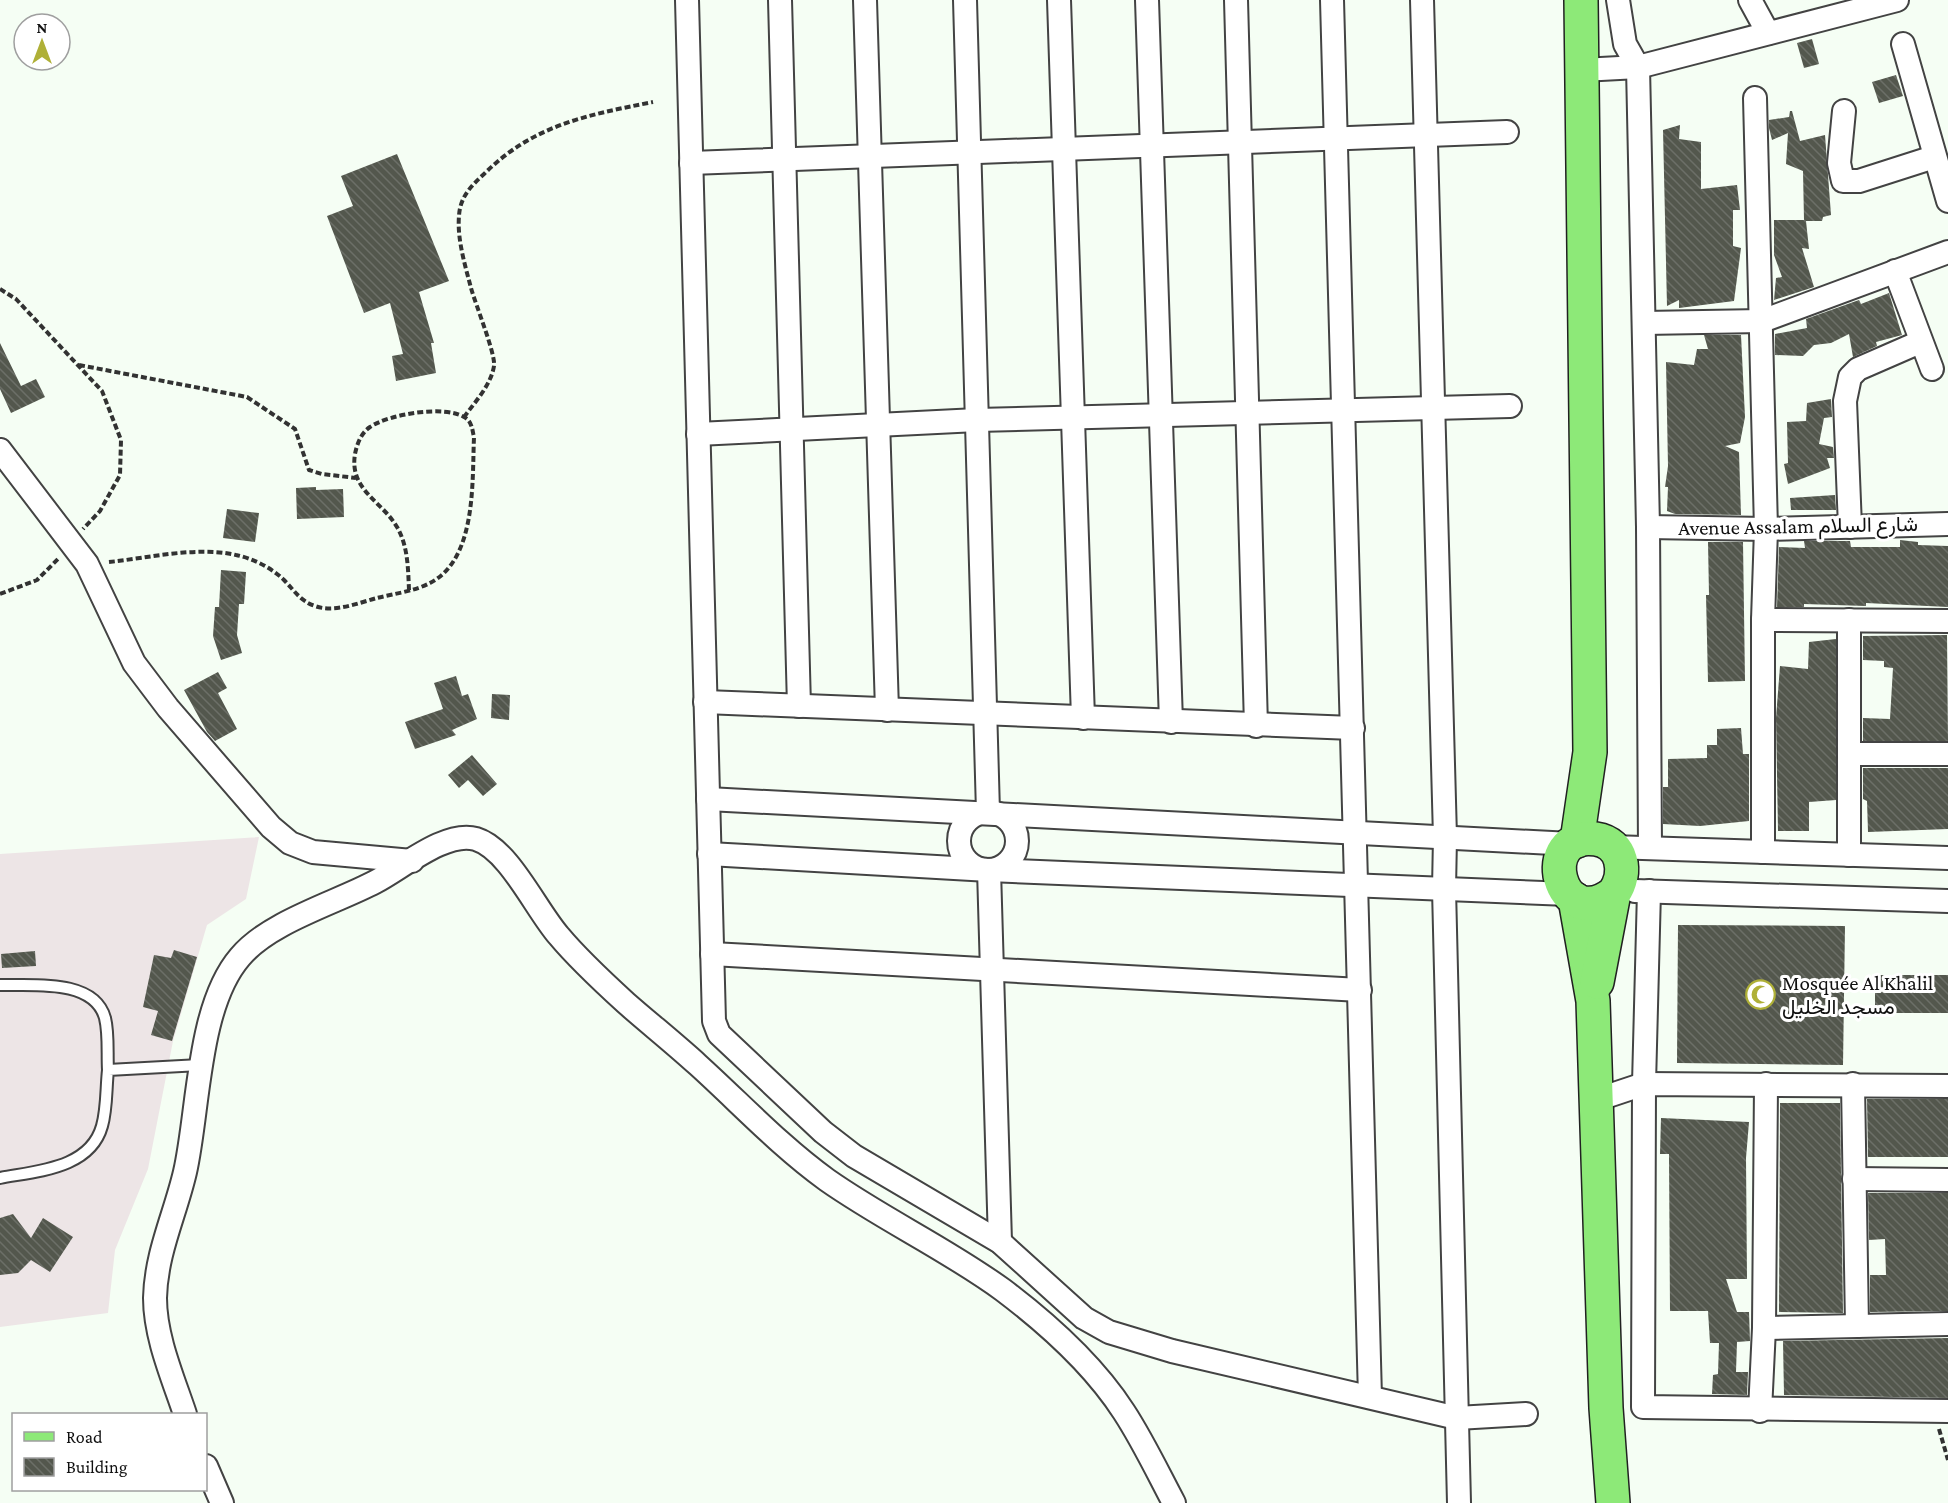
<svg xmlns="http://www.w3.org/2000/svg" width="1948" height="1503" font-family="'Crimson Pro',Vazirmatn,serif">
<style>
.industrial{fill:#ede5e6}
.building{fill:url(#building-back-hatch)}
.lines{fill:none;stroke-linecap:round;stroke-linejoin:round}
.lane-casing{stroke:#434343;stroke-width:14}
.street-casing{stroke:#434343;stroke-width:26}
.primary-casing{stroke:#212121;stroke-width:36}
.path{stroke:#323232;stroke-width:4;stroke-dasharray:6 3;stroke-linecap:butt}
.lane{stroke:#fff;stroke-width:10}
.street{stroke:#fff;stroke-width:22}
.primary{stroke:#8de978;stroke-width:33}
.labels{text-anchor:middle;dominant-baseline:central;stroke-width:6;stroke-linejoin:round;paint-order:stroke}
.street-label{font-size:21px;fill:#101010;stroke:#fff}
.poi-label{font-size:21px;fill:#101010;stroke:#fff;text-anchor:start}
</style>
<defs>
<pattern id="building-back-hatch" width="6" height="6" patternUnits="userSpaceOnUse" patternTransform="scale(1.5)"><rect width="6" height="6" fill="#53574d"/><path d="M-1 5l2 2M0 0l6 6M5-1l2 2" fill="none" stroke="#6c6f68"/></pattern>
</defs>
<rect width="100%" height="100%" fill="#f5fef4"/>
<!-- industrial -->
<path class="industrial" d="M 259,837 L 246,899 L 207,925 L 173,1041 L 148,1169 L 115,1250 L 108,1313 L 0,1327 L 0,854 Z"/>
<!-- building -->
<g class="building">
<path d="M 1812,39 L 1819,64 L 1804,68 L 1797,43 Z"/>
<path d="M 1896,75 L 1903,96 L 1879,103 L 1872,82 Z"/>
<path d="M 1790,111 L 1792,111 L 1800,141 L 1825,135 L 1831,215 L 1823,217 L 1822,221 L 1806,221 L 1809,249 L 1802,248 L 1814,287 L 1774,300 L 1776,278 L 1782,277 L 1774,255 L 1774,220 L 1804,220 L 1803,171 L 1786,164 L 1788,133 L 1772,140 L 1769,128 L 1769,120 L 1789,117 Z"/>
<path d="M 1680,125 L 1679,139 L 1701,142 L 1701,189 L 1737,185 L 1740,210 L 1733,210 L 1733,246 L 1741,248 L 1734,301 L 1679,308 L 1679,300 L 1667,306 L 1663,130 Z"/>
<path d="M 397,154 L 449,281 L 419,292 L 434,343 L 431,343 L 436,373 L 396,381 L 392,356 L 403,354 L 390,303 L 364,313 L 327,216 L 353,206 L 341,176 Z"/>
<path d="M 1889,293 L 1902,335 L 1876,342 L 1877,346 L 1853,357 L 1849,334 L 1831,343 L 1814,345 L 1803,356 L 1775,355 L 1775,334 L 1807,328 L 1806,319 L 1859,300 L 1861,304 Z"/>
<path d="M 1704,335 L 1741,335 L 1745,417 L 1740,443 L 1725,446 L 1739,452 L 1741,515 L 1675,514 L 1667,511 L 1668,487 L 1665,487 L 1668,466 L 1666,362 L 1694,365 L 1697,349 L 1708,349 Z"/>
<path d="M 0,343 L 21,386 L 36,379 L 45,397 L 11,413 L 0,389 Z"/>
<path d="M 1831,399 L 1832,417 L 1824,418 L 1819,444 L 1833,447 L 1834,458 L 1827,458 L 1830,468 L 1788,484 L 1784,464 L 1788,463 L 1787,422 L 1806,421 L 1807,403 Z"/>
<path d="M 316,487 L 316,490 L 343,489 L 344,517 L 297,519 L 296,488 Z"/>
<path d="M 1835,495 L 1836,510 L 1791,510 L 1790,498 Z"/>
<path d="M 227,509 L 259,513 L 255,542 L 223,538 Z"/>
<path d="M 1900,540 L 1918,542 L 1918,545 L 1948,546 L 1948,607 L 1866,603 L 1866,606 L 1804,604 L 1804,607 L 1777,607 L 1779,547 L 1805,548 L 1804,541 L 1850,541 L 1851,547 L 1900,547 Z"/>
<path d="M 1708,542 L 1743,542 L 1745,681 L 1708,682 L 1706,595 L 1709,595 Z"/>
<path d="M 221,570 L 246,572 L 244,604 L 239,604 L 237,635 L 242,653 L 221,660 L 213,636 L 215,607 L 219,607 Z"/>
<path d="M 1947,635 L 1948,741 L 1863,741 L 1863,718 L 1890,719 L 1893,668 L 1884,667 L 1884,661 L 1863,660 L 1863,636 Z"/>
<path d="M 1836,639 L 1836,800 L 1809,802 L 1809,831 L 1778,831 L 1776,718 L 1780,666 L 1808,669 L 1809,642 Z"/>
<path d="M 218,672 L 227,688 L 218,693 L 237,729 L 215,741 L 207,732 L 184,690 Z"/>
<path d="M 456,676 L 462,696 L 468,694 L 477,719 L 452,730 L 456,735 L 415,749 L 405,722 L 443,709 L 434,683 Z"/>
<path d="M 492,694 L 510,695 L 509,720 L 491,718 Z"/>
<path d="M 1741,728 L 1743,754 L 1749,754 L 1749,821 L 1700,826 L 1663,824 L 1663,787 L 1668,787 L 1668,759 L 1707,758 L 1707,745 L 1717,745 L 1717,729 Z"/>
<path d="M 472,755 L 497,784 L 483,796 L 468,780 L 459,788 L 448,775 Z"/>
<path d="M 1863,768 L 1948,768 L 1948,829 L 1868,832 L 1867,801 L 1863,799 Z"/>
<path d="M 1678,925 L 1845,926 L 1843,1065 L 1677,1063 Z"/>
<path d="M 174,950 L 197,957 L 172,1041 L 151,1035 L 158,1011 L 143,1007 L 154,955 L 171,958 Z"/>
<path d="M 35,951 L 36,966 L 2,968 L 1,954 Z"/>
<rect x="1875" y="975" width="73" height="38"/>
<path d="M 1867,1099 L 1948,1099 L 1948,1157 L 1868,1157 Z"/>
<path d="M 1780,1103 L 1840,1103 L 1843,1313 L 1779,1312 Z"/>
<path d="M 1661,1118 L 1749,1122 L 1746,1158 L 1747,1279 L 1726,1279 L 1737,1312 L 1749,1312 L 1750,1341 L 1737,1342 L 1736,1372 L 1748,1372 L 1747,1395 L 1712,1394 L 1713,1375 L 1718,1374 L 1719,1343 L 1710,1343 L 1708,1311 L 1670,1311 L 1669,1154 L 1660,1154 Z"/>
<path d="M 1868,1193 L 1948,1193 L 1948,1311 L 1870,1312 L 1870,1275 L 1886,1275 L 1885,1239 L 1869,1240 Z"/>
<path d="M 13,1214 L 31,1238 L 43,1218 L 73,1237 L 50,1272 L 31,1260 L 18,1273 L 0,1275 L 0,1218 Z"/>
<path d="M 1948,1338 L 1948,1398 L 1784,1395 L 1783,1341 Z"/>
</g>
<g class="lines">
<defs>
<g id="lane">
<path d="M 0,985 C 31,986 94,978 105,1018 C 109,1034 107,1054 108,1070"/>
<path d="M 0,1178 C 36,1171 90,1169 102,1126 C 107,1109 106,1088 108,1070 L 200,1065"/>
</g>
<g id="street">
<path d="M 687,0 L 714,1021 L 719,1034 L 823,1132 L 854,1156 L 1000,1242 L 1084,1318 L 1109,1332 L 1172,1351 L 1457,1418 L 1526,1414"/>
<path d="M 780,0 L 799,706"/>
<path d="M 865,0 L 887,710"/>
<path d="M 965,0 L 988,812"/>
<path d="M 1059,0 L 1083,718"/>
<path d="M 1147,0 L 1171,722"/>
<path d="M 1236,0 L 1256,726"/>
<path d="M 1332,0 L 1370,1397"/>
<path d="M 1422,0 L 1445,837 L 1444,889 L 1459,1503"/>
<path d="M 1618,0 L 1625,44 L 1638,67 L 1648,527 L 1650,848"/>
<path d="M 1750,0 L 1768,33"/>
<path d="M 1903,44 L 1948,201"/>
<path d="M 1582,70 L 1638,67 L 1897,0"/>
<path d="M 1755,98 L 1766,529 L 1763,620 L 1763,852"/>
<path d="M 1844,111 L 1839,163 L 1843,181 L 1859,181 L 1934,157"/>
<path d="M 691,163 L 1507,132"/>
<path d="M 1895,271 L 1932,369"/>
<path d="M 1644,323 L 1762,321 L 1948,252"/>
<path d="M 698,434 L 977,420 L 1510,406"/>
<path d="M 0,450 L 87,564 L 134,663 L 168,708 L 271,827 L 290,843 L 313,852 L 412,861"/>
<path d="M 1648,527 L 1766,529 L 1948,524"/>
<path d="M 1850,527 L 1845,401 L 1850,377 L 1858,369 L 1920,342"/>
<path d="M 1763,620 L 1948,621"/>
<path d="M 1849,620 L 1849,855"/>
<path d="M 705,702 L 1353,728"/>
<path d="M 1850,754 L 1948,754"/>
<path d="M 708,799 L 1571,844"/>
<circle cx="988" cy="841" r="29"/>
<path d="M 1612,847 L 1948,858"/>
<path d="M 709,854 L 989,870 L 1568,894"/>
<path d="M 989,870 L 1000,1242"/>
<path d="M 1635,891 L 1948,901"/>
<path d="M 1649,891 L 1644,1084 L 1643,1407 L 1948,1411"/>
<path d="M 712,954 L 1360,990"/>
<path d="M 1853,1084 L 1857,1326"/>
<path d="M 1596,1100 L 1644,1084 L 1948,1086"/>
<path d="M 1854,1179 L 1948,1180"/>
<path d="M 1764,1328 L 1948,1324"/>
<path d="M 1760,1411 L 1764,1328 L 1766,1084"/>
<path d="M 185,1414 C 173,1378 155,1337 155,1298 C 156,1253 175,1215 185,1172 C 199,1111 197,1007 240,957 C 269,922 335,903 375,882 C 402,868 446,830 476,839 C 509,849 536,910 559,936 C 579,960 603,982 626,1003 C 650,1024 675,1044 698,1065 C 741,1104 780,1146 827,1180 C 884,1220 947,1249 1003,1290 C 1048,1324 1093,1364 1124,1412 C 1143,1441 1158,1473 1174,1503"/>
<path d="M 206,1466 L 222,1503"/>
</g>
<g id="primary">
<path d="M 1577,841 L 1590,752 L 1581,0"/>
<path d="M 1575,899 L 1593,1001 L 1606,1408 L 1613,1503"/>
<path d="M 1597,982 L 1614,893 C 1628,873 1623,843 1596,839 C 1534,830 1558,936 1614,893"/>
</g>
</defs>
<!-- lane casing -->
<use href="#lane" class="lane-casing"/>
<!-- street casing -->
<use href="#street" class="street-casing"/>
<!-- primary casing -->
<use href="#primary" class="primary-casing"/>
<!-- path -->
<g class="path">
<path d="M 0,289 L 16,299 L 102,391 L 121,440 L 120,475 L 100,511 L 83,529"/>
<path d="M 79,365 L 247,397 L 295,429 L 309,470 L 322,474 L 356,478"/>
<path d="M 464,417 C 475,402 491,385 494,366 C 496,355 475,303 471,288 C 465,265 457,239 459,216 C 460,197 471,186 484,174 C 533,125 587,115 653,102"/>
<path d="M 109,562 C 149,558 196,546 236,555 C 252,558 272,568 284,580 C 294,590 300,601 315,606 C 334,613 358,603 377,598 C 393,594 415,591 430,583 C 477,559 472,481 474,437 C 472,429 472,421 464,417 C 445,405 389,414 370,427 C 361,433 357,444 355,454 C 349,490 382,501 397,527 C 408,546 408,568 409,590"/>
<path d="M 0,594 L 37,580 L 59,558"/>
<path d="M 1939,1429 L 1948,1460"/>
</g>
<!-- lane -->
<use href="#lane" class="lane"/>
<!-- street -->
<use href="#street" class="street"/>
<!-- primary -->
<use href="#primary" class="primary"/>
</g>
<!-- icons -->
<defs>
<symbol id="mosque-ring" viewBox="-11 -11 22 22"><circle r="9.5" fill="#fff" stroke="#afb037" stroke-width="1.5"/><path d="M3.5-4.9A6 6 0 1 0 3.5 4.9A5 5 0 1 1 3.5-4.9Z" fill="#afb037"/></symbol>
</defs>
<g fill-rule="evenodd">
<use href="#mosque-ring" x="1744" y="978" width="33" height="33"/>
</g>
<g class="labels">
<!-- street labels -->
<g class="street-label">
<text transform="translate(1798 526) rotate(-1)">Avenue Assalam شارع السلام</text>
</g>
<!-- poi labels -->
<g class="poi-label">
<text x="1782" y="983">Mosquée Al Khalil<tspan x="1782" dy="24">مسجد الخليل</tspan></text>
</g>
</g>
<!-- legend -->
<rect x="12" y="1413" width="195" height="78" fill="#ffffff" stroke="#9f9f9f" stroke-width="1.5"/>
<rect x="24" y="1432" width="30" height="9" fill="#8de978" stroke="#9f9f9f" stroke-width="1.5"/>
<text x="66" y="1443" font-size="18" fill="#101010">Road</text>
<rect x="24" y="1458" width="30" height="18" fill="url(#building-back-hatch)" stroke="#9f9f9f" stroke-width="1.5"/>
<text x="66" y="1473" font-size="18" fill="#101010">Building</text>
<!-- north arrow -->
<g transform="translate(42 42)"><circle r="28" fill="#ffffff" stroke="#9f9f9f" stroke-width="1.5"/>
<path d="M0-4.5L10 22L0 15L-10 22Z" fill="#afb037"/>
<text y="-9" font-size="16" font-weight="bold" text-anchor="middle" fill="#101010">N</text>
</g>
</svg>
